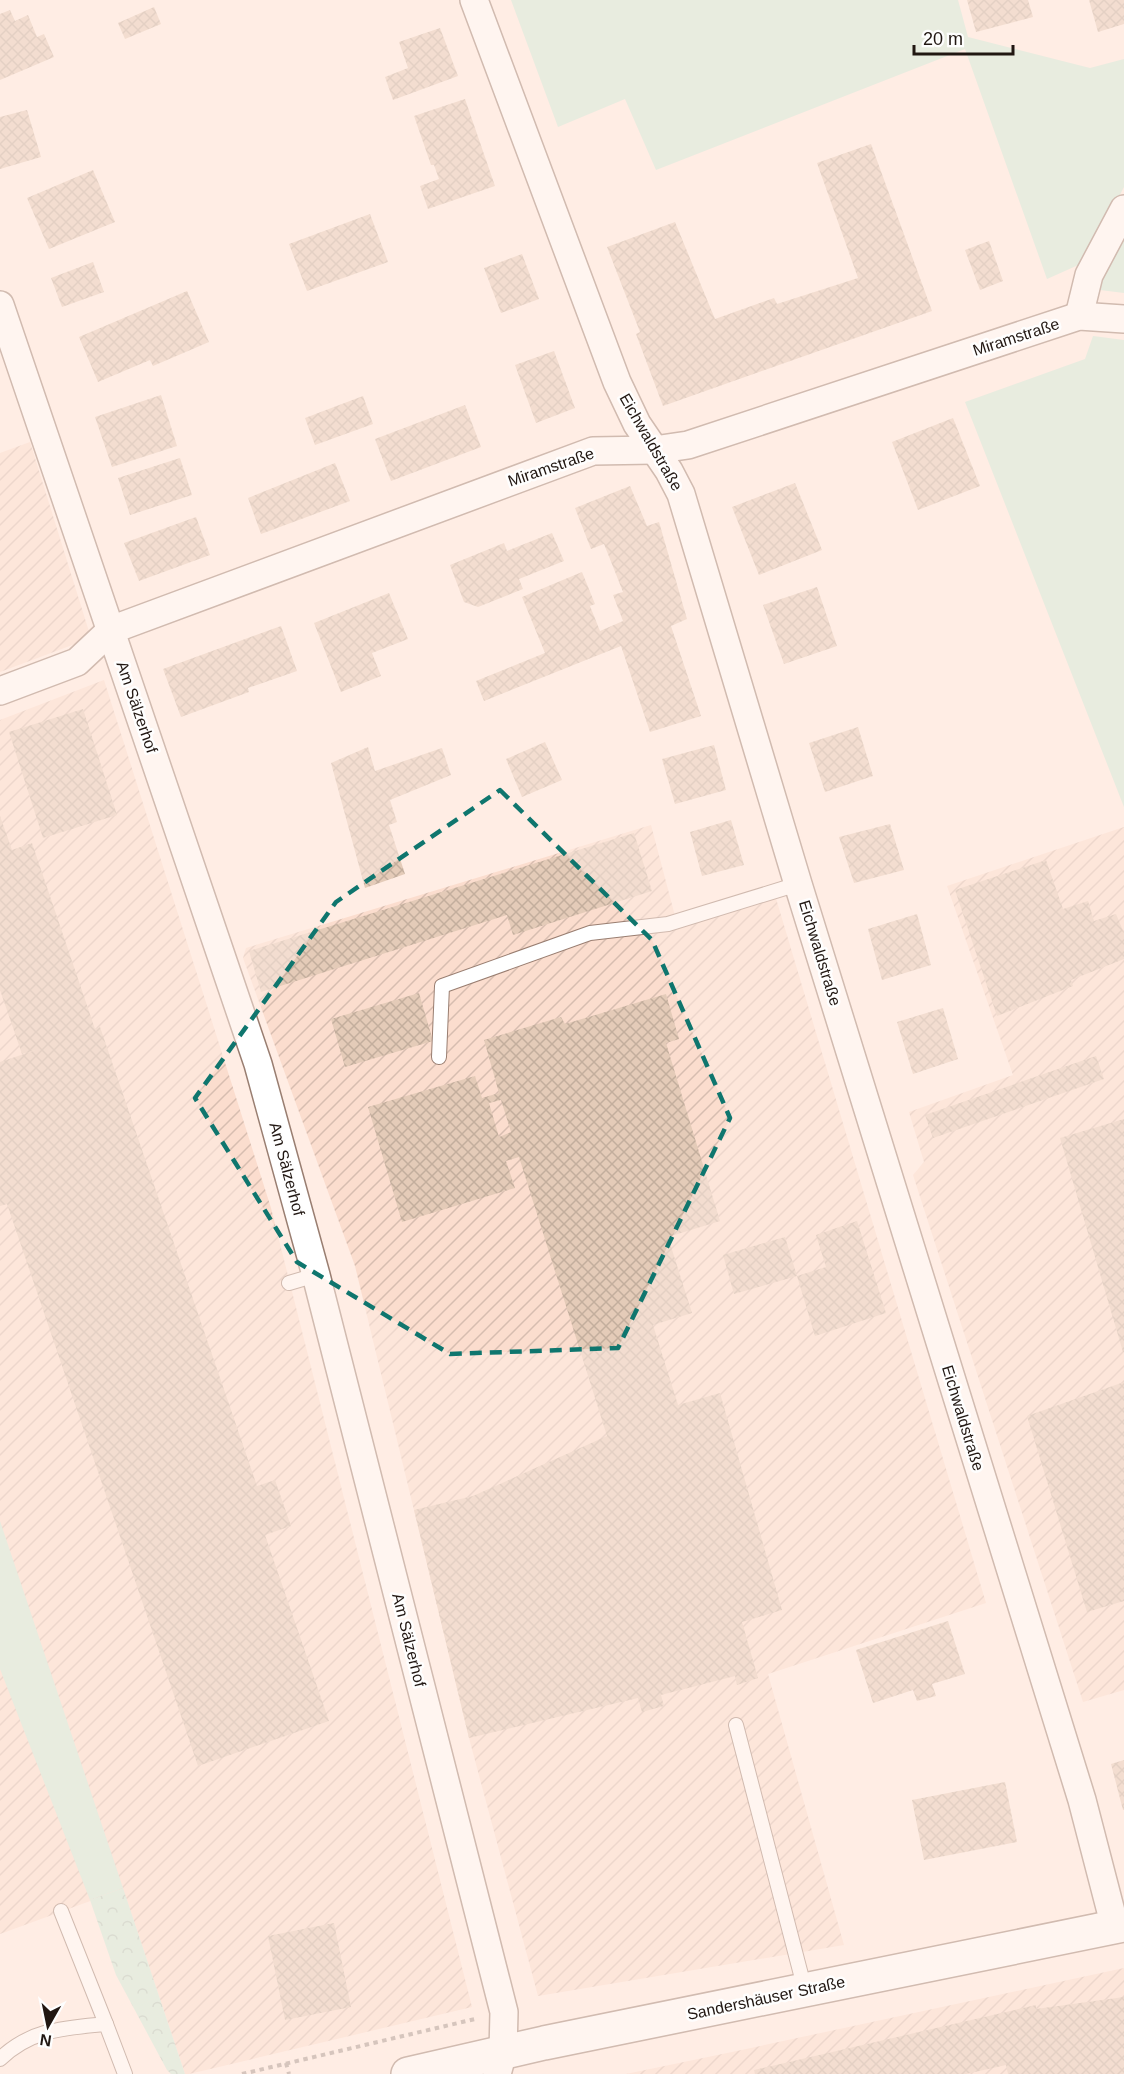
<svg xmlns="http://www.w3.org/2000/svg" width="1124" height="2074" font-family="Helvetica,sans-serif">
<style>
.industrial{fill:url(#industrial-furrows)}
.grass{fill:#cceada}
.forest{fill:url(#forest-crowns)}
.building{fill:url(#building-cross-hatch);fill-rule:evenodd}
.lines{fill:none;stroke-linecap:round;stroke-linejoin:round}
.lane-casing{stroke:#997e71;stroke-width:16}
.street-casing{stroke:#997e71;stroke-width:30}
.secondary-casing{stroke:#997e71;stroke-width:36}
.path{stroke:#a4968e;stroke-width:4;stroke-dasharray:4.5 4.5;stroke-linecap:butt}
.lane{stroke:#fff;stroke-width:14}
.street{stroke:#fff;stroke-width:27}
.secondary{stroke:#fff;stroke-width:33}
.marked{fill:none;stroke:#0f766e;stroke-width:4.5;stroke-dasharray:12 8;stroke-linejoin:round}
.labels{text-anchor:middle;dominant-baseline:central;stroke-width:5;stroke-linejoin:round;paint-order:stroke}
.street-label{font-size:16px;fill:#211712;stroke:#fefefe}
</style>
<defs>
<pattern id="industrial-furrows" width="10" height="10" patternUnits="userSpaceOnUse" patternTransform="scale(1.5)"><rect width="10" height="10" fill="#fbddce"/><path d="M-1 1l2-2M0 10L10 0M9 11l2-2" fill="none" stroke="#d7bdb0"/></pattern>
<pattern id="forest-crowns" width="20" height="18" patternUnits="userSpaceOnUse" patternTransform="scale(1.5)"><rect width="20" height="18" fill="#cceada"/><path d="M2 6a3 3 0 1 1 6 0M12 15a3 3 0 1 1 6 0" fill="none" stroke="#afc8ba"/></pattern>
<pattern id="building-cross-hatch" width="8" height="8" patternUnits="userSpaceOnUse" patternTransform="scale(1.5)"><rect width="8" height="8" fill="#e4cbb8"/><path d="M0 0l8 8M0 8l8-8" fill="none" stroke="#c3ae9d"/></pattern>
</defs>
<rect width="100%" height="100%" fill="#ffede4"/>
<!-- industrial -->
<g class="industrial">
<path d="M 30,442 L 91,638 L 0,672 L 0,453 Z"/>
<path d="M 104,680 L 271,1208 L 472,2007 L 189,2074 L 185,2074 L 123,1889 L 0,1934 L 0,720 Z"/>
<path d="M 651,825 L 675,916 L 772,885 L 986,1603 L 768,1674 L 844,1945 L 538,1996 L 469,1738 L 355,1266 L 243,958 L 246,948 Z"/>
<path d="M 1124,827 L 1124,1690 L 1083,1702 L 913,1175 L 924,1162 L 909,1112 L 1013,1075 L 947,886 Z"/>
<path d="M 1124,1968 L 1124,2074 L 626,2074 L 732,2052 Z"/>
</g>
<!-- grass -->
<g class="grass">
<path d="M 511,0 L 958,0 L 968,37 L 1090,68 L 1124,59 L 1124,187 L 1085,262 L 1047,279 L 965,49 L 656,170 L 625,99 L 558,127 Z"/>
<path d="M 1124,231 L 1124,293 L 1100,290 L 1102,275 Z"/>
<path d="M 1093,336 L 1124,340 L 1124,807 L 965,402 L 1085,359 Z"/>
<path d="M 0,1521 L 123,1888 L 90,1900 L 0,1669 Z"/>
</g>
<!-- forest -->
<path class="forest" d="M 123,1888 L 185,2074 L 171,2074 L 167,2070 L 116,1975 L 90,1900 Z"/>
<!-- building -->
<g class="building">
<path d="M 967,0 L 1028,0 L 1033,17 L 976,32 Z"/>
<path d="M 1089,0 L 1124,0 L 1124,24 L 1098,32 Z"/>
<path d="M 154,7 L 161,24 L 125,39 L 118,23 Z"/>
<path d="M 10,10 L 15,21 L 28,15 L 37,37 L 44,34 L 54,57 L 0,80 L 0,14 Z"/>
<path d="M 440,28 L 458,76 L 393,100 L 385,77 L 408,68 L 399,42 Z"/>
<path d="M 465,99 L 495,186 L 428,209 L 420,186 L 439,179 L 434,165 L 431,165 L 414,116 Z"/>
<path d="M 27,110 L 41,157 L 0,169 L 0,117 Z"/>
<path d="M 871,144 L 932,311 L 663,406 L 636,334 L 640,332 L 607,247 L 675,222 L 715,319 L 774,298 L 777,304 L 858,278 L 817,163 Z"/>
<path d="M 93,170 L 115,222 L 49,249 L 27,198 Z"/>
<path d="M 370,214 L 388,262 L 307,291 L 289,244 Z"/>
<path d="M 989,241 L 1003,281 L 980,290 L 965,250 Z"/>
<path d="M 522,254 L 539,299 L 501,313 L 484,268 Z"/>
<path d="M 93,262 L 104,292 L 62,307 L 51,278 Z"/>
<path d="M 187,291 L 209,342 L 153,366 L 150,360 L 98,382 L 79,337 Z"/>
<path d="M 554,351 L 575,408 L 536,423 L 515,365 Z"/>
<path d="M 161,395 L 177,446 L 112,467 L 95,417 Z"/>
<path d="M 363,396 L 373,424 L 315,445 L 305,418 Z"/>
<path d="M 465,405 L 481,447 L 391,481 L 375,439 Z"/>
<path d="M 953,418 L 980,486 L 918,510 L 892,442 Z"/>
<path d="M 180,458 L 192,495 L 130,515 L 118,478 Z"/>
<path d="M 335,463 L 350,501 L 261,534 L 248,498 Z"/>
<path d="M 795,483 L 822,550 L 759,575 L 732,507 Z"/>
<path d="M 630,486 L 647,526 L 659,522 L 687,619 L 671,626 L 701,716 L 650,732 L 621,646 L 484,701 L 476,681 L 545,653 L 522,597 L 582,572 L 595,604 L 590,606 L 600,631 L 623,621 L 613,595 L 623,592 L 604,544 L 591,549 L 575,508 Z"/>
<path d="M 196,517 L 210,555 L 139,581 L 124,543 Z"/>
<path d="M 552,533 L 564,561 L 519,579 L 523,589 L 478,607 L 464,602 L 450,565 L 504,543 L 507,551 Z"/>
<path d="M 817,587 L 837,646 L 784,664 L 763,605 Z"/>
<path d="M 389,593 L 408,639 L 372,653 L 381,676 L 341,692 L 314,623 Z"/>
<path d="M 281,626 L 297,671 L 248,688 L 249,692 L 181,717 L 163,669 Z"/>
<path d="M 83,709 L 117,815 L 43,838 L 9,732 Z"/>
<path d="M 858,727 L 873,776 L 825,792 L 809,743 Z"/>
<path d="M 545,742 L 562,780 L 522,797 L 506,759 Z"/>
<path d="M 714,745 L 726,790 L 675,804 L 662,759 Z"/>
<path d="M 368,747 L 375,771 L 442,748 L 451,775 L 390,800 L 397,822 L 389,825 L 405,874 L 365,888 L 331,763 Z"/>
<path d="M 0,816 L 12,850 L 32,843 L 95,1029 L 100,1027 L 257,1486 L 275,1480 L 291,1526 L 265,1535 L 329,1721 L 198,1766 L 7,1204 L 0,1206 L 0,1062 L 36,1050 L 22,1054 L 0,990 Z"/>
<path d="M 731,820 L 744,865 L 702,876 L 690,832 Z"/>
<path d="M 890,824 L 904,870 L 854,883 L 839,837 Z"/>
<path d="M 634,833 L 652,891 L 513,935 L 507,915 L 261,992 L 249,951 Z"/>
<path d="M 1046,860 L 1063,909 L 1088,901 L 1094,921 L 1116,914 L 1124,933 L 1124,959 L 1071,980 L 1073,986 L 997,1016 L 955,890 Z"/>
<path d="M 917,914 L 931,965 L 882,980 L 868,929 Z"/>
<path d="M 419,993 L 433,1041 L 345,1067 L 331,1019 Z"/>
<path d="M 666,994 L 679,1039 L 666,1043 L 720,1221 L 668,1237 L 692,1313 L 653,1325 L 678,1405 L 720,1393 L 782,1610 L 742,1622 L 758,1678 L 737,1685 L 735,1676 L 661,1695 L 664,1706 L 642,1712 L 638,1698 L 469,1738 L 414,1510 L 473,1496 L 607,1436 L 519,1157 L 506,1161 L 515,1188 L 402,1222 L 368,1107 L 475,1076 L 482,1098 L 499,1093 L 484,1040 L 561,1017 L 565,1024 ZM 501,1100 L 511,1132 L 499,1137 L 489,1103 Z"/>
<path d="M 943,1008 L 958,1059 L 913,1074 L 897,1022 Z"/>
<path d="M 1096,1056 L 1104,1079 L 933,1138 L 925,1115 Z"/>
<path d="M 1124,1119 L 1124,1352 L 1123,1352 L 1060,1138 Z"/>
<path d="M 857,1221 L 886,1313 L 815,1336 L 797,1276 L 734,1294 L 723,1255 L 785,1237 L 797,1276 L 826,1267 L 816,1235 Z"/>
<path d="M 1124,1382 L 1124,1601 L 1087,1612 L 1027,1416 Z"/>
<path d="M 948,1621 L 965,1674 L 932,1684 L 936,1696 L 917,1701 L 913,1690 L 873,1703 L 856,1650 Z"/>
<path d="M 1124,1760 L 1124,1810 L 1123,1810 L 1111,1764 Z"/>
<path d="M 1005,1782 L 1017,1842 L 924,1860 L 912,1800 Z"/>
<path d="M 334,1923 L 351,2007 L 285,2020 L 268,1936 Z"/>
<path d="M 1124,1997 L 1124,2074 L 1008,2074 L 1006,2065 L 966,2074 L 755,2074 L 754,2070 L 1036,2005 L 1036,2009 Z"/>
</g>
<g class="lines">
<defs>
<g id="lane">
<path d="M 439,1057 L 442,986 L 590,933 L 668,924 L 798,884"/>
<path d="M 289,1283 L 316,1275"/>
<path d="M 736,1725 L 805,1990"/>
<path d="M 61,1911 L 106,2024"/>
<path d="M 0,2059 C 31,2029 65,2028 106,2024 L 125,2074"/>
</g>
<g id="street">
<path d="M 474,0 L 617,382 L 637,424 L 669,471 L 681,494 L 798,884 L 1082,1800 L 1115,1927"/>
<path d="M 0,305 L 258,1064 L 316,1275 L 504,2012 L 503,2052 L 497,2074"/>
<path d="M 1079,316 L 1089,275 L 1124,209"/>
<path d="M 0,691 L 77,662 L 111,630 L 593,451 L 654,450 L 688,445 L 1079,316 L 1124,319"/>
</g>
<path id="secondary" d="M 408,2074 L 544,2043 L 1124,1925"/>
</defs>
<!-- lane casing -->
<use href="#lane" class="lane-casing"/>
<!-- street casing -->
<use href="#street" class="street-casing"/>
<!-- secondary casing -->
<use href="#secondary" class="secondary-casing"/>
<!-- path -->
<g class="path">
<path d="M 286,2063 L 289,2074"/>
<path d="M 242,2074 L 475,2019"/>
</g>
<!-- lane -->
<use href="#lane" class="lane"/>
<!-- street -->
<use href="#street" class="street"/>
<!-- secondary -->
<use href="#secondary" class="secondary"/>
</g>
<!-- marked area -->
<path d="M0 0H1124V2074H0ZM 500,790 L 652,940 L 730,1118 L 618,1348 L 450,1354 L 297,1262 L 195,1098 L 336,902 Z" fill="#ffede4" fill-opacity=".55" fill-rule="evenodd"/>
<path class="marked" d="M 500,790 L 652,940 L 730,1118 L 618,1348 L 450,1354 L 297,1262 L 195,1098 L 336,902 Z"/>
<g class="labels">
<!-- street labels -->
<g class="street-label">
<text transform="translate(1016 337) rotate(-18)">Miramstraße</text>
<text transform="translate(651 442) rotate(60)">Eichwaldstraße</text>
<text transform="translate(551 467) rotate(-19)">Miramstraße</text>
<text transform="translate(137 707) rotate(71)">Am Sälzerhof</text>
<text transform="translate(820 953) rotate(73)">Eichwaldstraße</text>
<text transform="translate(287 1169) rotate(75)">Am Sälzerhof</text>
<text transform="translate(963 1418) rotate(73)">Eichwaldstraße</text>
<text transform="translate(409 1640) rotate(76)">Am Sälzerhof</text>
<text transform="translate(766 1998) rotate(-12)">Sandershäuser Straße</text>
</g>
</g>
<!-- north arrow -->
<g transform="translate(48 2026) rotate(189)" stroke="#fefefe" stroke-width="4.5" paint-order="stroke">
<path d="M0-4.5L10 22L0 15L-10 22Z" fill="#211712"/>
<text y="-9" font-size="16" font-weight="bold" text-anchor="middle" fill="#211712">N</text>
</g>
<!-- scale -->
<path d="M914 45v9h99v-9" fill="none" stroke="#211712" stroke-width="3"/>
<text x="923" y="45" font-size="18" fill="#211712" stroke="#fefefe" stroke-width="4.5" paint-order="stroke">20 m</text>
</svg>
